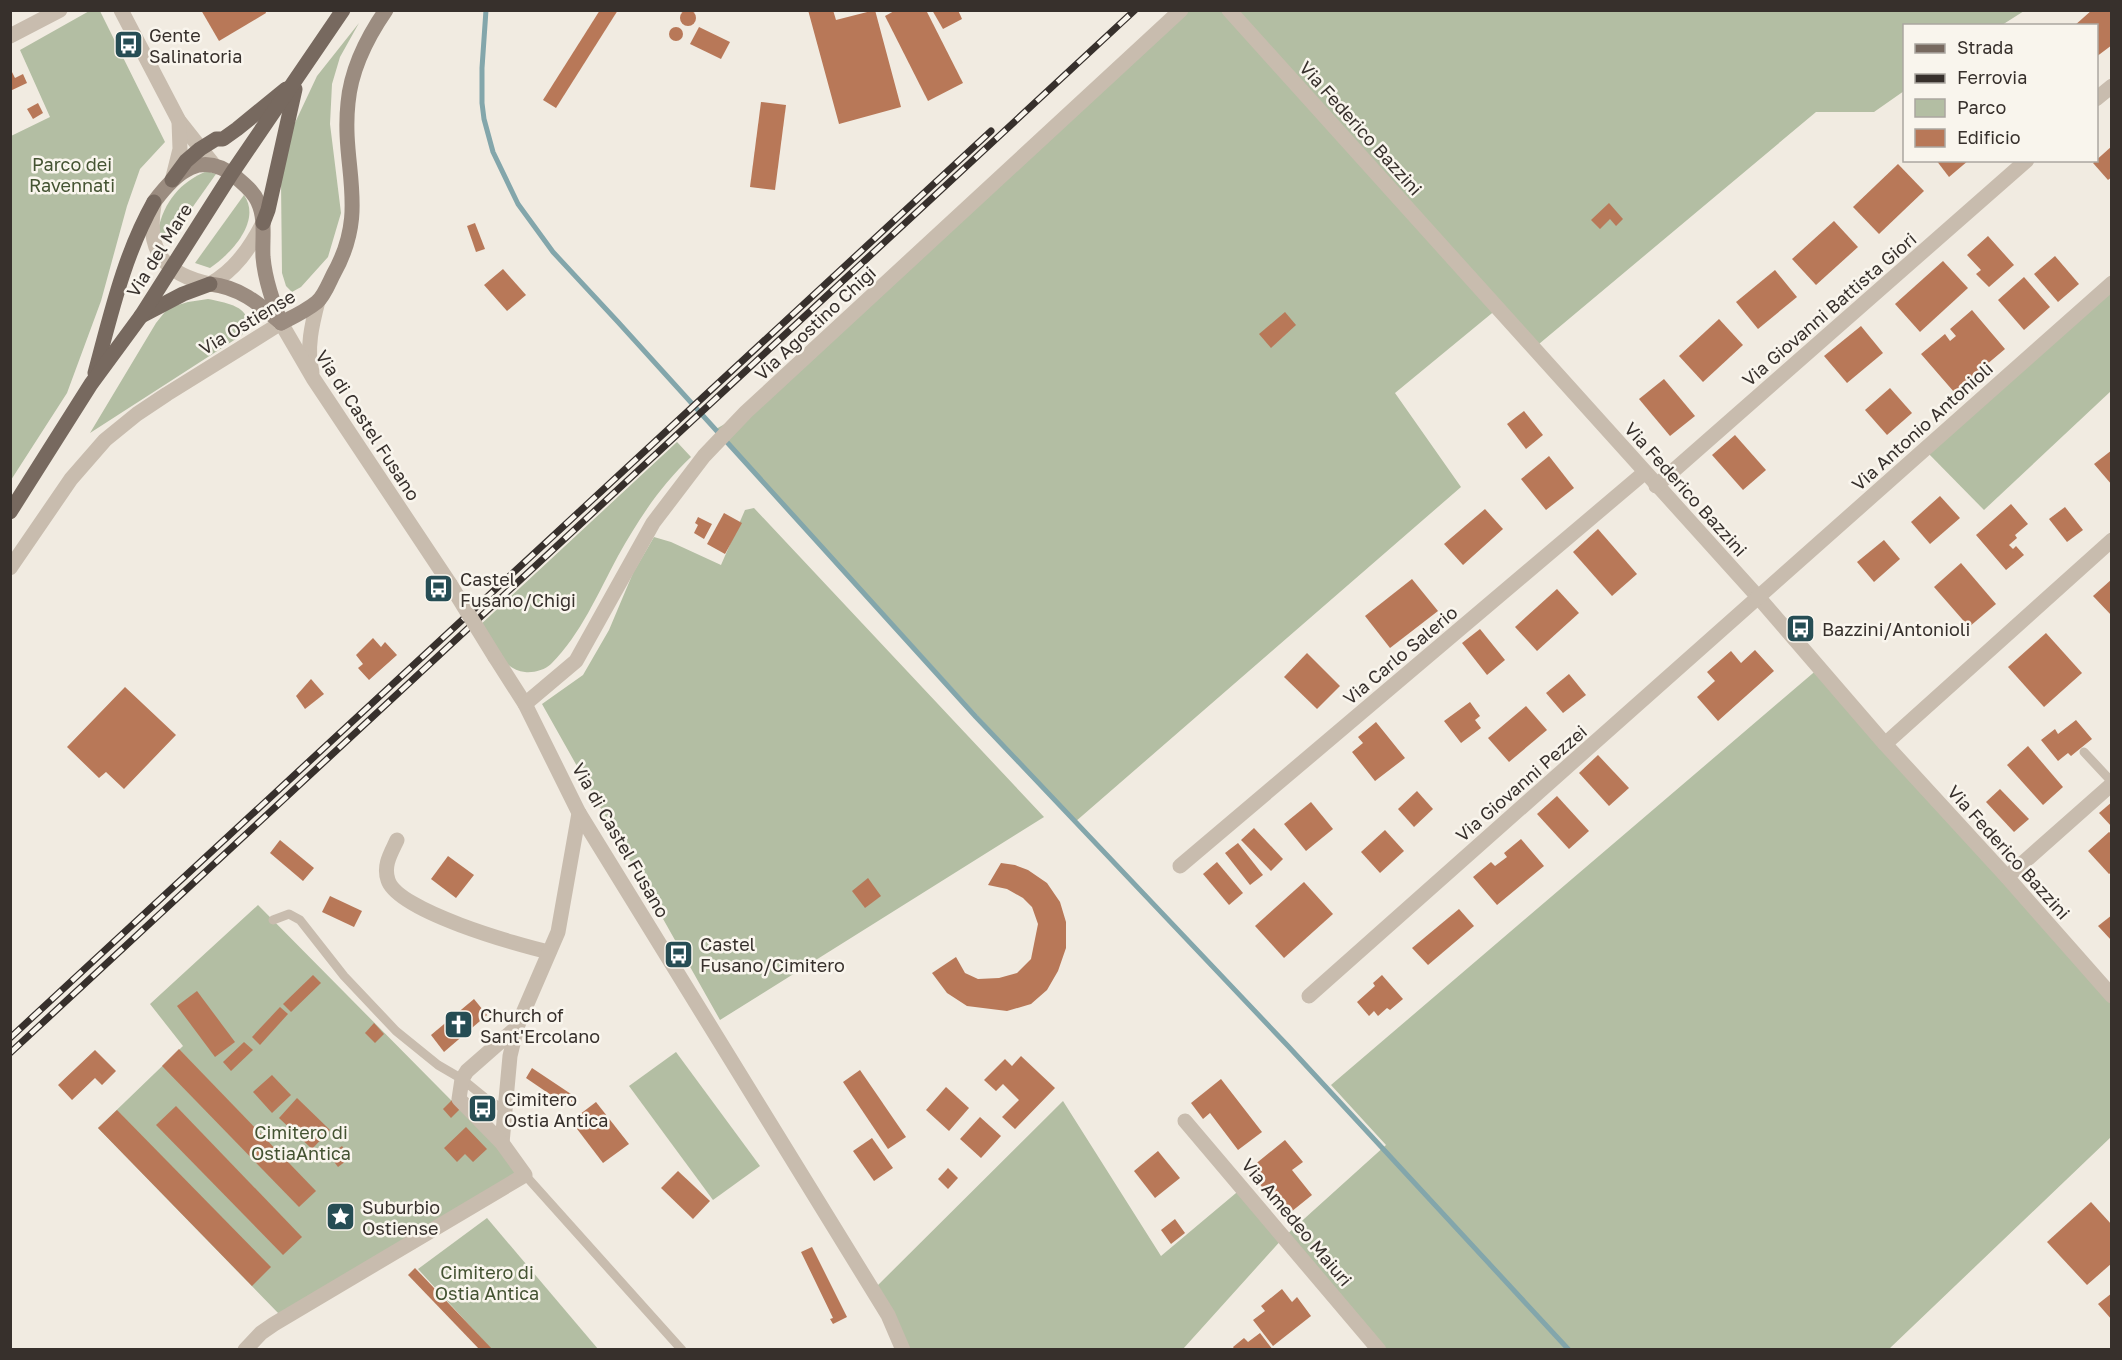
<svg xmlns="http://www.w3.org/2000/svg" width="2122" height="1360" font-family="'Golos Text',sans-serif">
<style>
.green{fill:#b3bea3}
.lines{fill:none;stroke-linecap:round;stroke-linejoin:round}
.stream{stroke:#83a6ab;stroke-width:5}
.building{fill:#b87858}
.service{stroke:#c8bcae;stroke-width:9}
.minor{stroke:#c8bcae;stroke-width:15}
.tertiary{stroke:#c8bcae;stroke-width:15}
.secondary{stroke:#9b8c80;stroke-width:15}
.primary{stroke:#77695f;stroke-width:15}
.rail-casing{stroke:#37302c;stroke-width:7}
.rail{stroke:#f9f5ed;stroke-width:4.5;stroke-dasharray:14;stroke-linecap:butt}
.tertiary-bridge{stroke:#c8bcae;stroke-width:15}
.labels{text-anchor:middle;dominant-baseline:central;stroke-width:5;stroke-linejoin:round;paint-order:stroke}
.poi-label{font-size:18px;fill:#37302c;stroke:#f9f5ed;text-anchor:start}
.street-label{font-size:18px;fill:#37302c;stroke:#f9f5ed}
.park-label{font-size:18px;fill:#445332;stroke:#f9f5ed}
</style>
<rect width="100%" height="100%" fill="#f1ebe1"/>
<!-- green -->
<g class="green">
<path d="M 91,10 L 100,11 L 165,142 L 140,169 L 127,206 L 101,301 L 67,393 L 11,480 L 11,136 L 50,117 L 20,50 Z"/>
<path d="M 1181,11 L 2024,11 L 2002,25 L 1904,26 L 1904,91 L 1874,112 L 1816,112 L 1533,349 L 1497,309 L 1395,393 L 1461,487 L 1075,822 L 716,429 L 746,412 Z"/>
<path d="M 359,23 L 340,57 L 332,84 L 330,124 L 341,213 L 328,257 L 301,287 L 292,292 L 286,286 L 282,273 L 281,182 L 293,127 L 317,76 Z"/>
<path d="M 207,171 L 216,174 L 168,242 L 158,230 C 164,202 180,182 207,171 Z"/>
<path d="M 244,195 C 262,221 231,254 210,268 L 195,263 Z"/>
<path d="M 2111,283 L 2111,391 L 1984,510 L 1925,450 Z"/>
<path d="M 208,299 C 228,303 259,308 242,335 L 90,433 L 156,323 L 168,308 L 188,302 Z"/>
<path d="M 677,442 L 691,457 C 661,485 638,520 618,556 C 598,593 581,634 551,664 C 545,670 533,673 525,672 C 504,671 490,642 478,627 Z"/>
<path d="M 754,508 L 1044,817 L 720,1020 L 542,704 L 583,675 L 609,630 L 633,573 L 654,537 L 671,542 L 721,565 L 745,510 Z"/>
<path d="M 1819,668 L 2111,996 L 2111,1137 L 1889,1349 L 1379,1349 L 1284,1237 L 1183,1349 L 903,1349 L 873,1290 L 1063,1101 L 1161,1256 L 1242,1188 L 1284,1237 L 1386,1145 L 1331,1085 Z"/>
<path d="M 258,905 L 525,1175 L 279,1314 L 98,1128 L 183,1046 L 150,1004 Z"/>
<path d="M 676,1052 L 760,1166 L 713,1200 L 629,1086 Z"/>
<path d="M 487,1218 L 598,1349 L 491,1349 L 418,1269 Z"/>
</g>
<g class="lines">
<!-- stream -->
<path class="stream" d="M 486,10 L 482,68 L 482,103 L 484,119 L 493,152 L 518,204 L 553,252 L 618,322 L 976,717 L 1288,1046 L 1569,1350"/>
</g>
<!-- building -->
<g class="building">
<path d="M 201,10 L 265,10 L 266,13 L 219,41 Z"/>
<path d="M 600,10 L 618,10 L 556,108 L 543,100 Z"/>
<path d="M 808,10 L 833,10 L 836,20 L 875,10 L 901,107 L 839,124 Z"/>
<path d="M 896,10 L 926,10 L 963,83 L 928,101 L 885,16 Z"/>
<path d="M 932,10 L 958,10 L 962,19 L 943,29 Z"/>
<path d="M 2092,10 L 2112,10 L 2112,45 L 2096,57 L 2096,26 L 2074,26 Z"/>
<circle cx="688" cy="18" r="8"/>
<circle cx="676" cy="34" r="7"/>
<path d="M 699,27 L 730,42 L 721,59 L 690,44 Z"/>
<path d="M 10,68 L 15,78 L 23,74 L 27,83 L 10,91 Z"/>
<path d="M 761,102 L 786,105 L 775,190 L 750,187 Z"/>
<path d="M 38,103 L 43,113 L 33,119 L 27,109 Z"/>
<path d="M 2112,146 L 2112,177 L 2108,180 L 2093,163 Z"/>
<path d="M 1936,160 L 1969,160 L 1949,177 Z"/>
<path d="M 1898,164 L 1924,191 L 1879,234 L 1853,207 Z"/>
<path d="M 1609,203 L 1623,219 L 1616,226 L 1610,219 L 1600,229 L 1591,220 Z"/>
<path d="M 1834,221 L 1858,247 L 1816,285 L 1792,259 Z"/>
<path d="M 475,223 L 485,249 L 476,252 L 467,226 Z"/>
<path d="M 1988,236 L 2014,265 L 1989,287 L 1976,274 L 1981,270 L 1967,255 Z"/>
<path d="M 2055,256 L 2079,284 L 2058,302 L 2034,274 Z"/>
<path d="M 1943,261 L 1968,288 L 1920,332 L 1895,304 Z"/>
<path d="M 503,269 L 526,295 L 507,311 L 484,285 Z"/>
<path d="M 1775,270 L 1797,297 L 1758,329 L 1736,302 Z"/>
<path d="M 2024,277 L 2050,307 L 2024,330 L 1998,300 Z"/>
<path d="M 1972,310 L 2005,349 L 1954,392 L 1921,354 L 1945,334 L 1950,341 L 1956,336 L 1950,329 Z"/>
<path d="M 1285,312 L 1296,325 L 1271,348 L 1259,334 Z"/>
<path d="M 1719,319 L 1743,345 L 1703,382 L 1679,356 Z"/>
<path d="M 1861,326 L 1883,353 L 1847,383 L 1824,356 Z"/>
<path d="M 1664,379 L 1695,416 L 1670,436 L 1639,399 Z"/>
<path d="M 1890,388 L 1912,413 L 1887,435 L 1865,410 Z"/>
<path d="M 1524,411 L 1543,435 L 1526,449 L 1507,424 Z"/>
<path d="M 1735,435 L 1766,470 L 1743,490 L 1712,455 Z"/>
<path d="M 2112,450 L 2112,485 L 2094,464 Z"/>
<path d="M 1549,456 L 1574,488 L 1546,510 L 1521,479 Z"/>
<path d="M 1940,496 L 1960,518 L 1930,544 L 1911,522 Z"/>
<path d="M 2011,504 L 2028,524 L 2015,535 L 2017,538 L 2009,545 L 2013,549 L 2016,546 L 2024,555 L 2006,570 L 1976,535 Z"/>
<path d="M 2065,507 L 2083,530 L 2067,542 L 2049,519 Z"/>
<path d="M 1485,509 L 1503,529 L 1463,565 L 1444,544 Z"/>
<path d="M 724,513 L 742,523 L 725,554 L 707,544 Z"/>
<path d="M 698,517 L 712,524 L 704,539 L 694,533 L 698,525 L 695,523 Z"/>
<path d="M 1598,529 L 1637,574 L 1612,596 L 1573,552 Z"/>
<path d="M 1884,540 L 1900,559 L 1874,582 L 1857,562 Z"/>
<path d="M 1961,563 L 1996,604 L 1969,627 L 1934,587 Z"/>
<path d="M 1412,579 L 1438,611 L 1390,648 L 1365,616 Z"/>
<path d="M 2112,579 L 2112,616 L 2093,596 Z"/>
<path d="M 1557,589 L 1579,613 L 1537,651 L 1515,627 Z"/>
<path d="M 1480,629 L 1505,660 L 1487,675 L 1462,643 Z"/>
<path d="M 2046,633 L 2082,673 L 2044,707 L 2008,667 Z"/>
<path d="M 373,638 L 381,647 L 385,642 L 397,655 L 369,680 L 358,668 L 363,664 L 356,655 Z"/>
<path d="M 1755,650 L 1774,671 L 1718,721 L 1697,697 L 1715,681 L 1707,672 L 1731,651 L 1741,663 Z"/>
<path d="M 1307,653 L 1340,686 L 1317,709 L 1284,677 Z"/>
<path d="M 1569,674 L 1586,695 L 1563,713 L 1546,693 Z"/>
<path d="M 311,679 L 324,694 L 305,709 L 296,696 Z"/>
<path d="M 125,687 L 176,735 L 124,789 L 106,772 L 99,778 L 67,747 Z"/>
<path d="M 1470,702 L 1480,716 L 1475,720 L 1481,728 L 1461,743 L 1444,721 Z"/>
<path d="M 1526,706 L 1547,730 L 1509,762 L 1488,738 Z"/>
<path d="M 2076,720 L 2092,739 L 2071,756 L 2068,753 L 2058,761 L 2041,740 L 2055,729 L 2058,734 Z"/>
<path d="M 1376,722 L 1405,758 L 1375,781 L 1352,752 L 1363,743 L 1358,737 Z"/>
<path d="M 2028,746 L 2063,787 L 2043,805 L 2007,765 Z"/>
<path d="M 1598,755 L 1629,788 L 1609,806 L 1579,773 Z"/>
<path d="M 2000,789 L 2029,819 L 2014,832 L 1986,802 Z"/>
<path d="M 1417,791 L 1433,809 L 1414,827 L 1398,809 Z"/>
<path d="M 1557,796 L 1589,831 L 1569,849 L 1537,814 Z"/>
<path d="M 1311,802 L 1333,829 L 1306,851 L 1284,824 Z"/>
<path d="M 2112,802 L 2112,827 L 2099,813 Z"/>
<path d="M 1254,828 L 1283,859 L 1271,871 L 1241,840 Z"/>
<path d="M 1385,830 L 1404,851 L 1380,873 L 1361,852 Z"/>
<path d="M 2109,832 L 2112,834 L 2112,872 L 2109,874 L 2088,851 Z"/>
<path d="M 1521,839 L 1544,866 L 1497,905 L 1473,877 L 1491,862 L 1495,866 L 1507,857 L 1504,853 Z"/>
<path d="M 280,840 L 314,868 L 303,881 L 270,853 Z"/>
<path d="M 1238,843 L 1263,875 L 1250,885 L 1225,853 Z"/>
<path d="M 448,856 L 474,875 L 456,898 L 431,879 Z"/>
<path d="M 1217,862 L 1243,893 L 1229,905 L 1203,874 Z"/>
<path d="M 1001,863 L 1015,865 L 1028,870 L 1047,883 L 1060,902 L 1066,922 L 1066,948 L 1058,971 L 1047,990 L 1031,1004 L 1007,1011 L 967,1006 L 947,993 L 932,973 L 956,957 L 965,973 L 978,979 L 999,978 L 1017,973 L 1031,959 L 1038,924 L 1032,907 L 1023,898 L 1007,889 L 988,885 Z"/>
<path d="M 868,878 L 881,896 L 865,908 L 852,891 Z"/>
<path d="M 1304,882 L 1333,914 L 1284,958 L 1255,926 Z"/>
<path d="M 330,896 L 362,911 L 354,927 L 322,912 Z"/>
<path d="M 1459,909 L 1474,926 L 1428,965 L 1412,948 Z"/>
<path d="M 2112,915 L 2112,941 L 2098,926 Z"/>
<path d="M 313,975 L 321,983 L 291,1012 L 283,1004 Z"/>
<path d="M 1382,975 L 1403,999 L 1390,1010 L 1387,1008 L 1378,1016 L 1374,1011 L 1369,1016 L 1357,1002 L 1375,986 L 1373,983 Z"/>
<path d="M 197,991 L 235,1042 L 215,1057 L 177,1006 Z"/>
<path d="M 474,999 L 487,1015 L 444,1052 L 431,1035 Z"/>
<path d="M 280,1007 L 288,1014 L 260,1045 L 252,1037 Z"/>
<path d="M 374,1023 L 384,1034 L 375,1043 L 365,1033 Z"/>
<path d="M 244,1042 L 253,1050 L 231,1071 L 223,1062 Z"/>
<path d="M 179,1049 L 316,1191 L 299,1207 L 162,1066 Z"/>
<path d="M 95,1050 L 116,1071 L 102,1085 L 95,1078 L 72,1100 L 58,1085 Z"/>
<path d="M 1021,1056 L 1055,1088 L 1015,1129 L 1002,1117 L 1019,1100 L 1003,1084 L 996,1091 L 984,1080 L 1005,1059 L 1012,1066 Z"/>
<path d="M 532,1068 L 577,1098 L 570,1108 L 526,1078 Z"/>
<path d="M 860,1070 L 906,1137 L 888,1149 L 843,1082 Z"/>
<path d="M 272,1075 L 291,1095 L 272,1113 L 253,1092 Z"/>
<path d="M 1221,1079 L 1262,1132 L 1238,1150 L 1210,1113 L 1203,1119 L 1191,1103 Z"/>
<path d="M 946,1087 L 969,1108 L 949,1131 L 926,1110 Z"/>
<path d="M 456,1096 L 464,1105 L 451,1118 L 443,1109 Z"/>
<path d="M 297,1098 L 330,1130 L 312,1149 L 279,1118 Z"/>
<path d="M 596,1102 L 629,1144 L 603,1163 L 571,1121 Z"/>
<path d="M 176,1106 L 302,1237 L 283,1255 L 156,1125 Z"/>
<path d="M 117,1110 L 271,1267 L 252,1286 L 98,1128 Z"/>
<path d="M 538,1116 L 538,1126 L 518,1127 L 518,1117 Z"/>
<path d="M 980,1117 L 1001,1136 L 981,1158 L 960,1139 Z"/>
<path d="M 466,1127 L 487,1149 L 473,1162 L 465,1154 L 457,1162 L 444,1148 Z"/>
<path d="M 872,1138 L 893,1168 L 874,1181 L 853,1151 Z"/>
<path d="M 1285,1140 L 1303,1162 L 1292,1170 L 1312,1195 L 1286,1216 L 1248,1170 Z"/>
<path d="M 342,1146 L 350,1158 L 338,1167 L 329,1155 Z"/>
<path d="M 1158,1151 L 1180,1178 L 1155,1198 L 1134,1171 Z"/>
<path d="M 948,1168 L 958,1178 L 948,1189 L 938,1179 Z"/>
<path d="M 678,1171 L 710,1201 L 693,1219 L 661,1188 Z"/>
<path d="M 2091,1202 L 2112,1225 L 2112,1263 L 2087,1285 L 2047,1242 Z"/>
<path d="M 1175,1219 L 1185,1233 L 1171,1244 L 1161,1230 Z"/>
<path d="M 812,1247 L 847,1317 L 833,1324 L 830,1319 L 833,1318 L 801,1252 Z"/>
<path d="M 415,1268 L 493,1350 L 480,1350 L 408,1275 Z"/>
<path d="M 1282,1289 L 1292,1302 L 1297,1297 L 1311,1316 L 1273,1346 L 1253,1320 L 1265,1311 L 1261,1306 Z"/>
<path d="M 2112,1293 L 2112,1320 L 2098,1304 Z"/>
<path d="M 1260,1333 L 1273,1350 L 1235,1350 L 1233,1347 L 1244,1338 L 1248,1342 Z"/>
</g>
<g class="lines">
<!-- service -->
<g class="service">
<path d="M 2084,752 L 2112,782"/>
<path d="M 273,920 L 289,914 L 300,920 L 344,976 L 396,1031 L 438,1065 L 462,1079 L 489,1101 L 505,1109"/>
<path d="M 525,1175 L 682,1350"/>
</g>
<!-- minor -->
<g class="minor">
<path d="M 1229,10 L 1759,598 L 1885,744 L 2007,877 L 2112,996"/>
<path d="M 10,36 L 60,10"/>
<path d="M 2096,99 L 2112,86"/>
<path d="M 1656,486 L 2027,160"/>
<path d="M 1885,744 L 2112,540"/>
<path d="M 397,840 C 391,853 383,865 388,880 C 397,911 518,945 549,952"/>
<path d="M 1180,866 L 1644,473"/>
<path d="M 2007,877 L 2112,784"/>
<path d="M 1309,996 L 2112,283"/>
<path d="M 1185,1121 L 1379,1350"/>
<path d="M 502,1143 L 510,1056 L 517,1027 L 558,932 L 579,813"/>
<path d="M 245,1350 L 261,1333 L 274,1324 L 525,1175 L 502,1143 L 459,1099 L 462,1079 L 467,1071 L 517,1027"/>
</g>
<!-- tertiary -->
<g class="tertiary">
<path d="M 121,10 L 179,121 L 213,164"/>
<path d="M 173,177 L 180,149 L 179,121"/>
<path d="M 154,205 C 146,251 164,274 210,284 C 235,270 250,248 263,223"/>
<path d="M 312,372 C 306,349 312,324 318,301"/>
<path d="M 10,568 L 71,479 L 105,440 L 137,414 L 167,394 L 281,323 L 313,378 L 450,584"/>
<path d="M 495,657 L 525,704 L 579,813 L 888,1315 L 903,1350"/>
<path d="M 525,704 L 576,661 L 653,523 L 704,456 L 746,412 L 1181,10"/>
</g>
<!-- secondary -->
<g class="secondary">
<path d="M 154,202 C 177,171 202,149 237,178 C 245,185 254,192 258,202 C 266,219 262,239 263,257 C 265,280 273,302 281,323"/>
<path d="M 210,284 C 239,287 258,303 279,321"/>
<path d="M 281,323 C 293,317 306,311 317,302 C 324,296 329,283 333,275 C 370,210 341,168 348,103 C 351,69 366,39 386,10"/>
</g>
<!-- primary -->
<g class="primary">
<path d="M 172,180 L 186,161 L 200,149 L 216,139 L 223,139 L 237,129 L 286,89"/>
<path d="M 263,223 L 268,210 L 295,89"/>
<path d="M 141,316 L 183,294 L 210,284"/>
<path d="M 95,373 C 111,314 124,255 154,202"/>
<path d="M 10,512 L 91,384 L 141,316 L 232,173 L 343,10"/>
</g>
<defs>
<g id="rail">
<path d="M 10,1038 L 991,131"/>
<path d="M 10,1053 L 1135,10"/>
</g>
</defs>
<!-- rail casing -->
<use href="#rail" class="rail-casing"/>
<!-- rail -->
<use href="#rail" class="rail"/>
<!-- tertiary-bridge -->
<path class="tertiary-bridge" d="M 450,584 L 495,657"/>
</g>
<!-- icons -->
<defs>
<symbol id="bus-square" viewBox="-11 -11 22 22"><rect x="-9" y="-9" width="18" height="18" rx="4" fill="#264d54" stroke="#f9f5ed"/><path d="M-5-6H5V4H4V6H2V4H-2V6H-4V4H-5ZM-3.5-4V0h7V-4ZM-3.5 1.2v1.5H-2V1.2ZM2 1.2v1.5H3.5V1.2Z" fill="#fff"/></symbol>
<symbol id="church-square" viewBox="-11 -11 22 22"><rect x="-9" y="-9" width="18" height="18" rx="4" fill="#264d54" stroke="#f9f5ed"/><path d="M-1.2-6h2.4v3.5h3.3v2.4h-3.3V6h-2.4V-.1h-3.3v-2.4h3.3Z" fill="#fff"/></symbol>
<symbol id="sight-square" viewBox="-11 -11 22 22"><rect x="-9" y="-9" width="18" height="18" rx="4" fill="#264d54" stroke="#f9f5ed"/><path d="M0-6L1.8-2.2L6-1.7L2.9 1.2L3.7 5.4L0 3.3L-3.7 5.4L-2.9 1.2L-6-1.7L-1.8-2.2Z" fill="#fff"/></symbol>
</defs>
<g fill-rule="evenodd">
<use href="#bus-square" x="112" y="28" width="33" height="33"/>
<use href="#bus-square" x="422" y="572" width="33" height="33"/>
<use href="#bus-square" x="1784" y="612" width="33" height="33"/>
<use href="#bus-square" x="662" y="938" width="33" height="33"/>
<use href="#church-square" x="442" y="1008" width="33" height="33"/>
<use href="#bus-square" x="466" y="1092" width="33" height="33"/>
<use href="#sight-square" x="324" y="1200" width="33" height="33"/>
</g>
<g class="labels">
<!-- poi labels -->
<g class="poi-label">
<text x="149" y="35">Gente<tspan x="149" dy="21">Salinatoria</tspan></text>
<text x="460" y="579">Castel<tspan x="460" dy="21">Fusano/Chigi</tspan></text>
<text x="1822" y="629">Bazzini/Antonioli</text>
<text x="700" y="944">Castel<tspan x="700" dy="21">Fusano/Cimitero</tspan></text>
<text x="480" y="1015">Church of<tspan x="480" dy="21">Sant'Ercolano</tspan></text>
<text x="504" y="1099">Cimitero<tspan x="504" dy="21">Ostia Antica</tspan></text>
<text x="362" y="1207">Suburbio<tspan x="362" dy="21">Ostiense</tspan></text>
</g>
<!-- street labels -->
<g class="street-label">
<text transform="translate(1361 128) rotate(48)">Via Federico Bazzini</text>
<text transform="translate(159 250) rotate(-58)">Via del Mare</text>
<text transform="translate(1829 309) rotate(-41)">Via Giovanni Battista Giori</text>
<text transform="translate(247 322) rotate(-31)">Via Ostiense</text>
<text transform="translate(815 323) rotate(-43)">Via Agostino Chigi</text>
<text transform="translate(368 425) rotate(57)">Via di Castel Fusano</text>
<text transform="translate(1922 426) rotate(-42)">Via Antonio Antonioli</text>
<text transform="translate(1686 489) rotate(48)">Via Federico Bazzini</text>
<text transform="translate(1400 655) rotate(-40)">Via Carlo Salerio</text>
<text transform="translate(1521 783) rotate(-41)">Via Giovanni Pezzei</text>
<text transform="translate(621 840) rotate(60)">Via di Castel Fusano</text>
<text transform="translate(2009 852) rotate(48)">Via Federico Bazzini</text>
<text transform="translate(1297 1222) rotate(50)">Via Amedeo Maiuri</text>
</g>
<!-- park labels -->
<g class="park-label">
<text x="72" y="164">Parco dei<tspan x="72" dy="21">Ravennati</tspan></text>
<text x="301" y="1132">Cimitero di<tspan x="301" dy="21">OstiaAntica</tspan></text>
<text x="487" y="1272">Cimitero di<tspan x="487" dy="21">Ostia Antica</tspan></text>
</g>
</g>
<!-- border -->
<rect width="2122" height="1360" fill="none" stroke="#37302c" stroke-width="24"/>
<!-- legend -->
<rect x="1903" y="24" width="195" height="138" fill="#f9f5ed" stroke="#aba6a0" stroke-width="1.5"/>
<rect x="1915" y="44" width="30" height="9" fill="#77695f" stroke="#aba6a0" stroke-width="1.5"/>
<text x="1957" y="54" font-size="18" fill="#37302c">Strada</text>
<rect x="1915" y="74" width="30" height="9" fill="#37302c" stroke="#aba6a0" stroke-width="1.5"/>
<text x="1957" y="84" font-size="18" fill="#37302c">Ferrovia</text>
<rect x="1915" y="99" width="30" height="18" fill="#b3bea3" stroke="#aba6a0" stroke-width="1.5"/>
<text x="1957" y="114" font-size="18" fill="#37302c">Parco</text>
<rect x="1915" y="129" width="30" height="18" fill="#b87858" stroke="#aba6a0" stroke-width="1.5"/>
<text x="1957" y="144" font-size="18" fill="#37302c">Edificio</text>
</svg>
